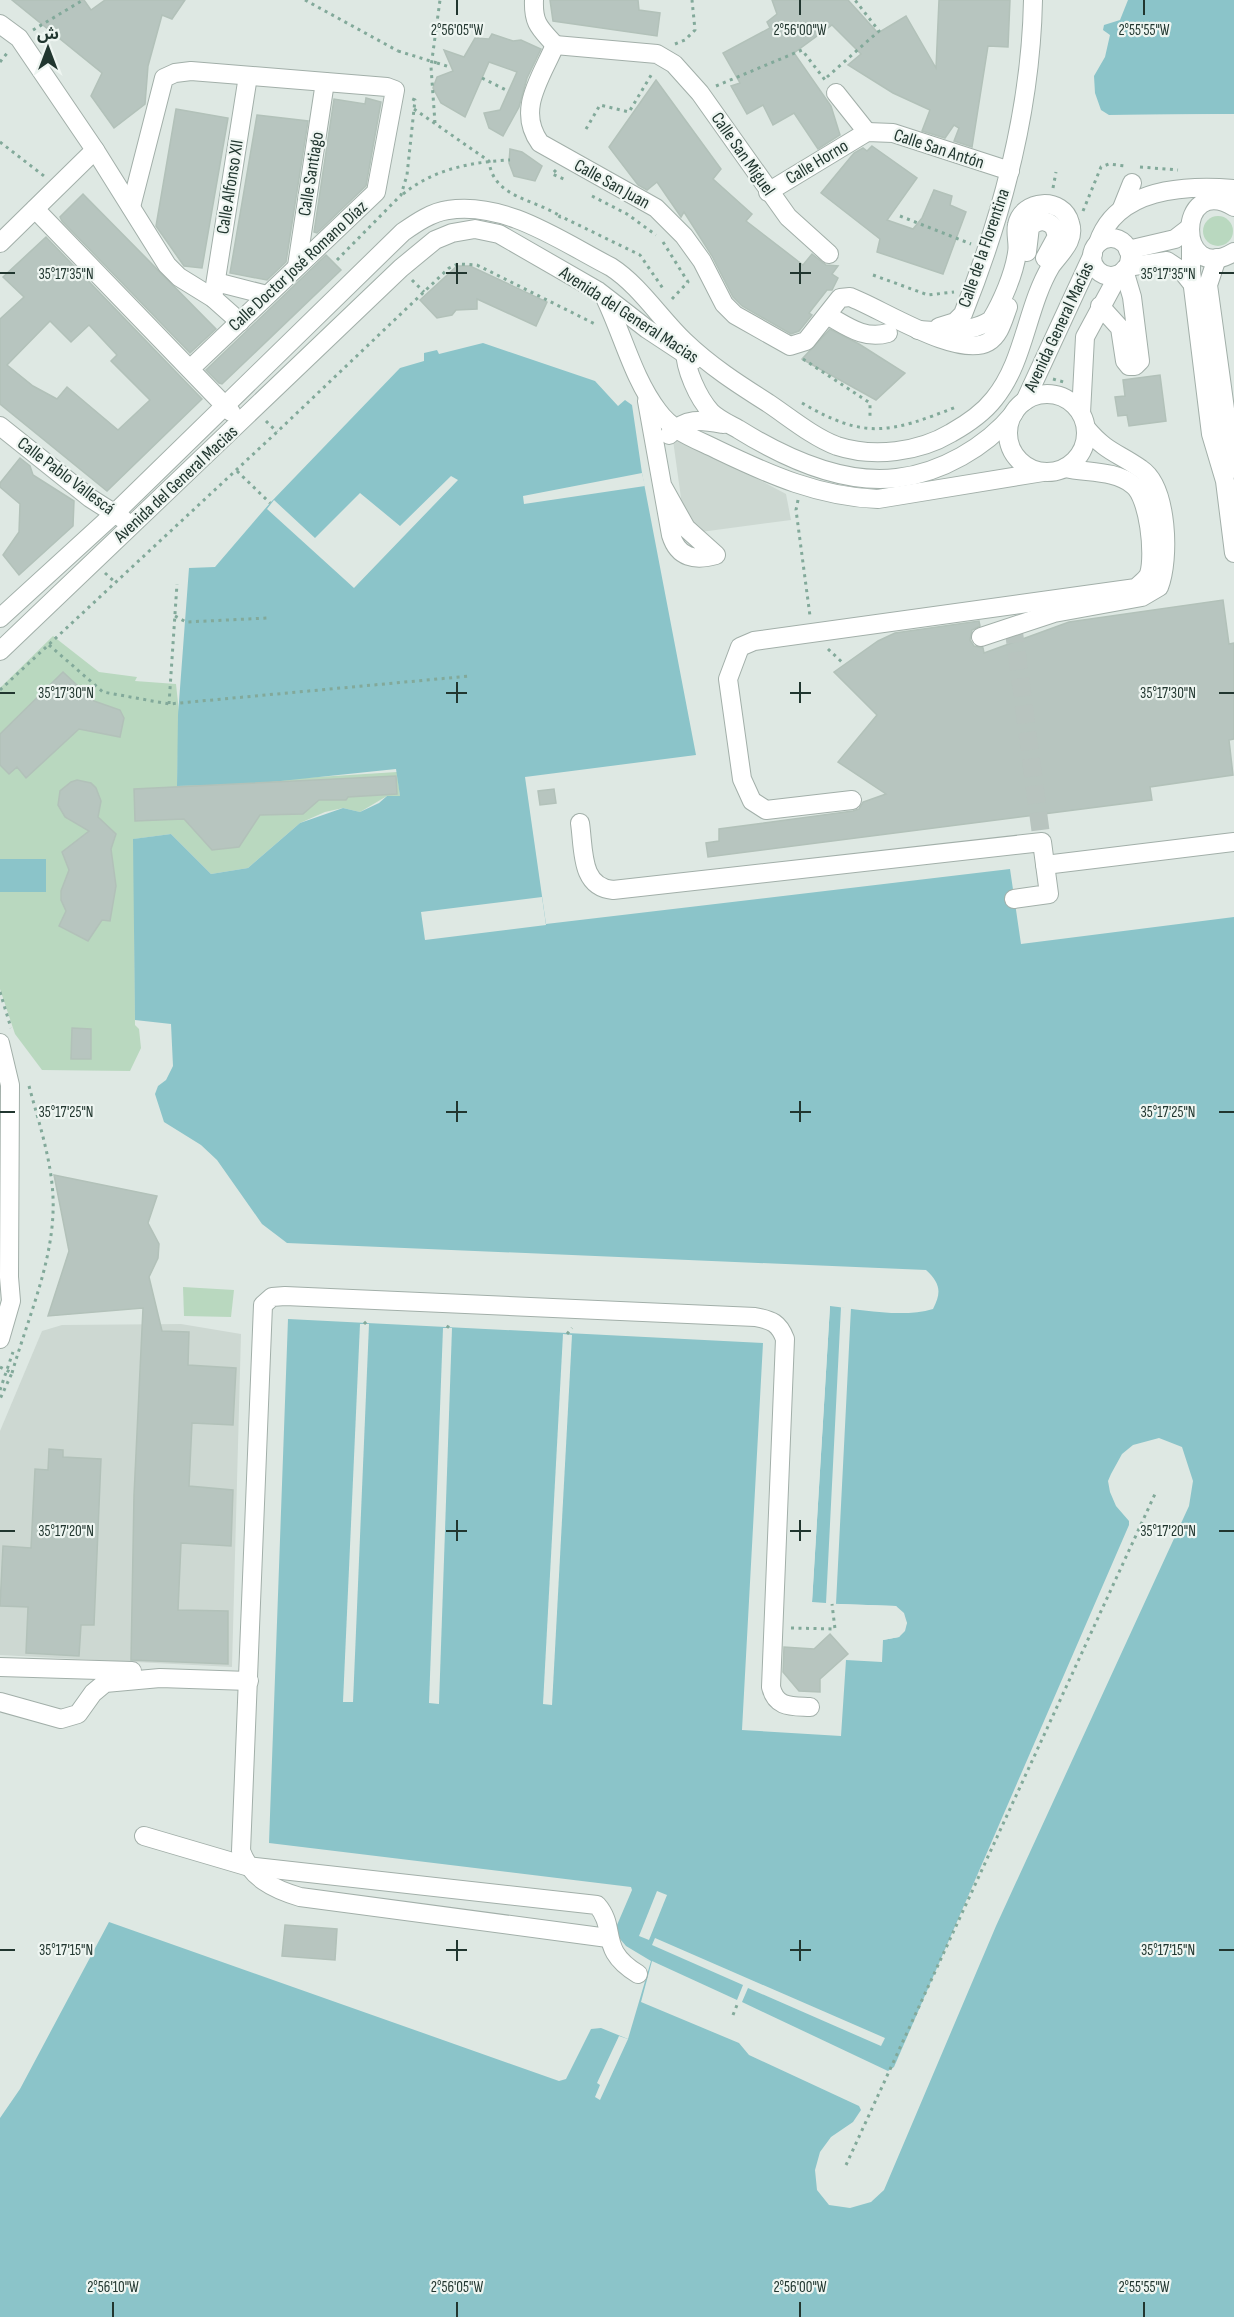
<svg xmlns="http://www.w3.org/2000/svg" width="1234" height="2317" font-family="'Sofia Sans Condensed','Noto Sans Arabic',sans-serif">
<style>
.built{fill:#cdd8d2}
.green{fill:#b9d8bf}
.water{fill:#8bc4c9}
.pier{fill:#dee8e3}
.building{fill:#b7c5bf;stroke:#b2c1b9;stroke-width:1.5;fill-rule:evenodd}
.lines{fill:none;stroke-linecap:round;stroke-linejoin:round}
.minor-tunnel{stroke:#b8c4bf;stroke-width:18;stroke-dasharray:18 9;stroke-linecap:butt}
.minor-casing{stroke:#a2afa9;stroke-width:20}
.path{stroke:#82a99a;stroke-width:3;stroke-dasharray:3 4.5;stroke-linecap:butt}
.minor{stroke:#fff;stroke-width:18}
.path-bridge{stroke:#82a99a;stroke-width:3;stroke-dasharray:3 4.5;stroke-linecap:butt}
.ticks{fill:none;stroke:#21362f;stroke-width:2}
.labels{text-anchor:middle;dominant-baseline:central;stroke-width:4.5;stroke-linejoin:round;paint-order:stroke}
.street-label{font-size:18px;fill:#21362f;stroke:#eef5f1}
.ticks-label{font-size:15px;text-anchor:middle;fill:#21362f;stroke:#eef5f1;stroke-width:4.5;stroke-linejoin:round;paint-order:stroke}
</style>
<rect width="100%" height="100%" fill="#dee8e3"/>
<!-- built -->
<g class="built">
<path d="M 672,433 L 786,494 L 791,520 L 686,534 Z"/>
<path d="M 181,1324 L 241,1334 L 232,1667 L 0,1655 L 0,1431 L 42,1331 L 62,1325 Z"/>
</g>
<!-- green -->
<g class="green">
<circle cx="1218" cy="231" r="15"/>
<path d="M 53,636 L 99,672 L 137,677 L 135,681 L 176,684 L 179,712 L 177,786 L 397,772 L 400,796 L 387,796 L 360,812 L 343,808 L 325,812 L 300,823 L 248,868 L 211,874 L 171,834 L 134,839 L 135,1025 L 139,1029 L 141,1048 L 130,1071 L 42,1070 L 15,1034 L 0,989 L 0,688 Z"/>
<path d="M 183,1287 L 234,1290 L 231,1317 L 184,1316 Z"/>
</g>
<!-- water -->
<g class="water">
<path d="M 1128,0 L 1234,0 L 1234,114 L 1109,115 L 1101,110 L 1095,93 L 1094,76 L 1105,57 L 1110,35 L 1103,30 L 1104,25 L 1120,20 Z"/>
<path d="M 483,343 L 595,381 L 618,406 L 625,400 L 632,405 L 642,473 L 696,755 L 525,777 L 546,924 L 1010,869 L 1021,944 L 1234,917 L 1234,2317 L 0,2317 L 0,2118 L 20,2089 L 109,1922 L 559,2081 L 566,2079 L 591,2029 L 601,2028 L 628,2039 L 651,1961 L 626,1946 L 614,1932 L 632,1890 L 631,1887 L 269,1843 L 288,1319 L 763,1343 L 742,1730 L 841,1736 L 846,1660 L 882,1662 L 883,1640 L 899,1637 L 907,1623 L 896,1606 L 812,1603 L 830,1306 C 862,1310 903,1318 933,1309 C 942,1292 940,1283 926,1270 L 287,1243 L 262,1224 L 217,1160 L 201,1145 L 164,1122 L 155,1094 L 158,1086 L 166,1080 L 173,1066 L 171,1024 L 135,1020 L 133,839 L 171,834 L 211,874 L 248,868 L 300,823 L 343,808 L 360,812 L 379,803 L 387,796 L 400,796 L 396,769 L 252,784 L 177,786 L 178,715 L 189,568 L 215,567 L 270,503 L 400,368 L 424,361 L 424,353 L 437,350 L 439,354 Z"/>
<rect x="0" y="859" width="46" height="33"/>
</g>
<!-- pier -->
<g class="pier">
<path d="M 1234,114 L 1234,117 L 1109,118 L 1109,115 Z"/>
<path d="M 642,473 L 645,486 L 524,504 L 523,496 Z"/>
<path d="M 451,476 L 458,480 L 354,588 L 267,509 L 274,500 L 315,538 L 360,493 L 400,526 Z"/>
<path d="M 542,897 L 546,925 L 425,940 L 421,912 Z"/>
<path d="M 827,1306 L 830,1306 L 812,1602 L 826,1603 L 841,1307 L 851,1308 L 836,1604 L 896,1606 L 904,1613 L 907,1623 L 905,1631 L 899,1637 L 883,1640 L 883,1637 L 898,1634 L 902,1630 L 901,1614 L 895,1609 L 836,1607 L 809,1603 Z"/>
<path d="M 360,1324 L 369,1324 L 353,1702 L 343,1702 Z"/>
<path d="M 443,1328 L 452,1328 L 439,1704 L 429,1703 Z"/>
<path d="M 563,1334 L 572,1335 L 552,1705 L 543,1704 Z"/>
<path d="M 1159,1438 L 1182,1447 L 1193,1481 L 1189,1506 L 996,1926 L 884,2190 L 871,2202 L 850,2208 L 829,2205 L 817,2190 L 815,2170 L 820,2152 L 831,2137 L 853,2122 L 861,2110 L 859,2106 L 749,2055 L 739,2043 L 641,2002 L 652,1961 L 737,2000 L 743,1985 L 652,1945 L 655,1938 L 885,2038 L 881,2046 L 748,1988 L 742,2002 L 888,2071 L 894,2067 L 1129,1525 L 1129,1521 L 1116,1506 L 1110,1492 L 1108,1481 L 1111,1474 L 1122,1454 L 1133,1445 Z"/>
<path d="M 657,1891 L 667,1895 L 649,1940 L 639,1936 Z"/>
<path d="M 619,2036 L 628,2039 L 600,2100 L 595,2097 L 600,2085 L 597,2083 Z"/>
</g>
<!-- building -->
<g class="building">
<path d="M 12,0 L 84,0 L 91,10 L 105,0 L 185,0 L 172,19 L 162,15 L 148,66 L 145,104 L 114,128 L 91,96 L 102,73 Z"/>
<path d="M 550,0 L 638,0 L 639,10 L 660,13 L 657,36 L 553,21 Z"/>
<path d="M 772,0 L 848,0 L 878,33 L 906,16 L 936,68 L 939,0 L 1010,0 L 1008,47 L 988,46 L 972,147 L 954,141 L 959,128 L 954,125 L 945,138 L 922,131 L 930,110 L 893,93 L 848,65 L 861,54 L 832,25 L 794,53 L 831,106 L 840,135 L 818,149 L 794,113 L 773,125 L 763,105 L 747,114 L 731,86 L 740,83 L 723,53 L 770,28 L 767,22 L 777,14 Z"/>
<path d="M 492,34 L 513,41 L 521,40 L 541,49 L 527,78 L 519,107 L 503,136 L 489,128 L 484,113 L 500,110 L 517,72 L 489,62 L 465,117 L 441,103 L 433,88 L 437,77 L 453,71 L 444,50 L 464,57 L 475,38 L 489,39 Z"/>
<path d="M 656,80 L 721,169 L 713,179 L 752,214 L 746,221 L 803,265 L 812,254 L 826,265 L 838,266 L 832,274 L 838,278 L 832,290 L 827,290 L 809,313 L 812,315 L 799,331 L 791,334 L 742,306 L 733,297 L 712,256 L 684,212 L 681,217 L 657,182 L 647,190 L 638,185 L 609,147 Z"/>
<path d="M 366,98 L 381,102 L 366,186 L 317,233 L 314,232 L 334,99 L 365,104 Z"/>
<path d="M 176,109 L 228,118 L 202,268 L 184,266 L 156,226 Z"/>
<path d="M 257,115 L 308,121 L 286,262 L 267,280 L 230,273 Z"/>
<path d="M 872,146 L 917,178 L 887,220 L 913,229 L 922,218 L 934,190 L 952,196 L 950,205 L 966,212 L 943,274 L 877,252 L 880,239 L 821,193 L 854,153 L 863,148 L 867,151 Z"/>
<path d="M 510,149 L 522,152 L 542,166 L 535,181 L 514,176 L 509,163 Z"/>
<path d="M 83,194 L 216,329 L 190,353 L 62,221 L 60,217 Z"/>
<path d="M 46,237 L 202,399 L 107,491 L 0,404 L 0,319 L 24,297 L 3,277 ZM 50,321 L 71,342 L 89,325 L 117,355 L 111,361 L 150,400 L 118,430 L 67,387 L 57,399 L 33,386 L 7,365 Z"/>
<path d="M 326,255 L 341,270 L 222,384 L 219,383 L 206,370 Z"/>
<path d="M 457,266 L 470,266 L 547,302 L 536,326 L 477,299 L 477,309 L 456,310 L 452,315 L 437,318 L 420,300 Z"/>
<path d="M 830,329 L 859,344 L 905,373 L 876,400 L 802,359 Z"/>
<path d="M 1160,375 L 1166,421 L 1129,426 L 1127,415 L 1118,416 L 1115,397 L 1125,396 L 1123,380 Z"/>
<path d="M 20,458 L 30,466 L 33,475 L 74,501 L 73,526 L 19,575 L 3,555 L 19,532 L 20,504 L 0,487 L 0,483 Z"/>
<path d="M 1223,600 L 1229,644 L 1234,643 L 1234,739 L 1229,740 L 1233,775 L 1150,787 L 1152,800 L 708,857 L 706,843 L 719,841 L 719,829 L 853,811 L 859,809 L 863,802 L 886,794 L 838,762 L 877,715 L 834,672 L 878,641 L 895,633 L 979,621 L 980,626 L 972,630 L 970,640 L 974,646 L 983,648 L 984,653 L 1069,622 Z"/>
<path d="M 63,672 L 94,701 L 120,710 L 124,718 L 120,737 L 79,729 L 26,778 L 17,767 L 9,774 L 0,765 L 0,734 Z"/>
<path d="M 396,776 L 397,794 L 348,797 L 346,800 L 319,800 L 303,814 L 260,815 L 239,847 L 212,850 L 184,819 L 135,821 L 134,789 Z"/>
<path d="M 77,780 L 91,783 L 96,788 L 101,801 L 98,817 L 116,834 L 111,849 L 116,886 L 110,921 L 102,920 L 88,941 L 59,926 L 66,911 L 61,900 L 61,891 L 69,870 L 62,852 L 89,831 L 65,817 L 58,805 L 60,791 L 71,782 Z"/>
<path d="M 554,789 L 556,803 L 540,805 L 538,791 Z"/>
<path d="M 72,1028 L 91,1029 L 91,1059 L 71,1059 Z"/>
<path d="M 54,1175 L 157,1196 L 148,1223 L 159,1244 L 158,1258 L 149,1277 L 162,1331 L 189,1332 L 188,1365 L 236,1368 L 233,1425 L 192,1423 L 189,1486 L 233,1490 L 231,1546 L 181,1543 L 178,1610 L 228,1611 L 228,1664 L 131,1660 L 134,1495 L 143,1308 L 48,1316 L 69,1251 Z"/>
<path d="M 49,1449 L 63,1450 L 63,1457 L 101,1459 L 94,1625 L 81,1625 L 79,1656 L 26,1653 L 28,1607 L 0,1606 L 3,1546 L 31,1548 L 35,1469 L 48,1470 Z"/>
<path d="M 830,1634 L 848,1654 L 820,1679 L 820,1692 L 799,1691 L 783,1672 L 784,1647 L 814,1649 Z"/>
<path d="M 285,1925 L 337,1929 L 335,1960 L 282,1956 Z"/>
</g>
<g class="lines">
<!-- minor-tunnel -->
<path class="minor-tunnel" d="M 1013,625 L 1042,842"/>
<defs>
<g id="minor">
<path d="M 534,0 C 533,24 540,28 555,45"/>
<path d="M 0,24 L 19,38 L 95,150 L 167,265 L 179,277 L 213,298 L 240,322"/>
<path d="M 555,45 C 541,78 516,110 540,143 L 656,208 L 684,236 L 702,261 L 724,304 L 735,315 L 790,346 L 806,341 L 840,298 L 850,297 C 880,308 958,359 988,342 C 1000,335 1003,320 1008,307"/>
<path d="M 555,45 L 657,54 L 674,64 L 700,93 L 788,217 L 829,254"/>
<path d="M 836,93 L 867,132"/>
<path d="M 768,192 L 867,132 L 893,133 L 1010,171"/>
<path d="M 131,207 L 164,78 L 175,73 L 191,71 L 387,87 L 395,90 L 376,192 L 190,369"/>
<path d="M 1234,207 C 1176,172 1175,287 1234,252"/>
<path d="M 1122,208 L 1132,183"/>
<path d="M 35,209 L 231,412"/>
<circle cx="1111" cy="257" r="19"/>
<path d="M 1191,242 L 1191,271 L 1211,434 L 1225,481 L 1234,553"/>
<path d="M 0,243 L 95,150"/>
<path d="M 1098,243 C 1117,188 1184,185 1234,189"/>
<path d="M 1128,250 L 1175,239 L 1188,229"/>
<path d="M 1027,252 L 1030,227 C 1038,220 1046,219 1054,227 L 1057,236 L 1045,258"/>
<path d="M 1217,258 L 1208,285 L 1228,431 L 1226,473"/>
<path d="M 297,266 L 325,82"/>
<path d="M 1127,267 L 1167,261 L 1182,271 L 1194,286"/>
<path d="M 216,282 L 267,295"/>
<path d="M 213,298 L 248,76"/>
<path d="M 606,300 C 623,336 634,380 658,411 C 673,432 696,439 718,450 C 770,475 820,497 878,499 L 1043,472"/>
<path d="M 1100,306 L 1120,328 L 1125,361 L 1129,366 L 1135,366 L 1140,361 L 1132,297 L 1124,270"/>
<path d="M 827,315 C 847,326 864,340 888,333"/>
<path d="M 939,327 L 955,322 L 963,314 C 1003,214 1031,107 1033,0"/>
<path d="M 685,350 C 685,369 698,398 711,412 C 718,419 729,424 738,429 C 783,457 841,485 897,478 C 941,473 986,447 1014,413"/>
<circle cx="1047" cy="433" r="39"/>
<path d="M 647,401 L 671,535 C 678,558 695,561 716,555 L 686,528 L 663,487"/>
<path d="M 1025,401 L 1093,254"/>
<path d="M 1081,413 L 1085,337 L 1119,274"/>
<path d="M 0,426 L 90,498 L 123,519"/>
<path d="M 669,435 C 686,417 701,420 723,424"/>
<path d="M 0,618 L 115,513 L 403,232 C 416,223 432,212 448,210 C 506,201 562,242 611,267 C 639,285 660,318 684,341 C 710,366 738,384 768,403 C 789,417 813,437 837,446 C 874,458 919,452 951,433 C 967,424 983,413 994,399 C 1025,361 1026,308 1051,266 C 1060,253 1076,241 1070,223 C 1063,196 1022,199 1017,225 C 1015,234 1019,244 1017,253 C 1014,274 1002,302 991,320 C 972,333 941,332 918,330"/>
<path d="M 981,637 L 1054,613 L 1142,597 L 1159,587 C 1170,559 1168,487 1141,469 C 1117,452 1107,453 1086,428"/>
<path d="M 0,651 L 401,268 L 435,240 L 452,233 L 475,229 L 499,234 L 598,291 L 647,329 L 694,360"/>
<path d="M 852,800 L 766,810 L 752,801 L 742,779 L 728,679 L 740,647 L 754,641 L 1136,588 C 1140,584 1147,579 1149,574 C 1155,555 1149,497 1133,485 C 1115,470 1087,473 1065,468"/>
<path d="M 580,823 C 584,850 580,887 613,890 L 1042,842 L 1049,894 L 1014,899"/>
<path d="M 1045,865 L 1234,842"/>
<path d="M 0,1043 L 10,1085 L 9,1277 L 11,1301 L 0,1339"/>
<path d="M 0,1667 L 132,1671"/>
<path d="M 0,1702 L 61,1719 L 78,1714 L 93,1693 L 105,1683 L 160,1678 L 249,1681"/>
<path d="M 144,1836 L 246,1866 L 597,1905 C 618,1929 597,1949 638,1974"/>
<path d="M 608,1938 L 300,1897 C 273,1889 251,1878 241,1851 L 263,1305 L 272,1297 L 285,1296 L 755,1317 C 772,1320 779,1323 785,1339 L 771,1687 C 776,1708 791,1706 810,1707"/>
</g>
</defs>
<!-- minor casing -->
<use href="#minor" class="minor-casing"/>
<!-- path -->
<g class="path">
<path d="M 305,0 L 398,51"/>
<path d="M 33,30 L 83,0"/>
<path d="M 675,44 L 685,40 L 695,30 L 692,0"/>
<path d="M 0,62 L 8,52"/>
<path d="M 437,63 L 450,67"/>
<path d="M 827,77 L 879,31 L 855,0"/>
<path d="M 482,78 L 506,90"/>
<path d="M 716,86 L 802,50 L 825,80"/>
<path d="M 414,109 L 489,161 C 493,198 535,199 560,216"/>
<path d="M 435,123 L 431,67 L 440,0"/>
<path d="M 586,129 L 600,105 L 629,112 L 653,72"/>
<path d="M 0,142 L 44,176"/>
<path d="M 1140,167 L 1178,170"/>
<path d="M 556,170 L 552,174 L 566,180"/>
<path d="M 1053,188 L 1056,172"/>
<path d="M 403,194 C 434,169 471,162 510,160"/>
<path d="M 592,196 L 627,214 L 656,235"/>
<path d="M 1083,211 L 1101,167 L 1109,164 L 1125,166"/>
<path d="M 900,216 L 971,244"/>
<path d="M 559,218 L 560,216 L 640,255 L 664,290"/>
<path d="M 663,242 L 688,282 L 671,300"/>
<path d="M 337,260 L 401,195 L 407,175 L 415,100 L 410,98"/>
<path d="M 873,275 L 928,295 L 954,292"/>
<path d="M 412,280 L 424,292"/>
<path d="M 803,359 L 870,403 L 870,417"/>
<path d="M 1053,379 L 1067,383"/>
<path d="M 802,403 C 865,440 890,433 956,407"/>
<path d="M 266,421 L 277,432"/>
<path d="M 237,471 L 270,503"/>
<path d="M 798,500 L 796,510 L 810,616"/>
<path d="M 105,573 L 115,582"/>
<path d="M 175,616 L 186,622 L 268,618"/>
<path d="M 49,645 L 103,692 L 169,704 L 470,676"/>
<path d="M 828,649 L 844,664"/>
<path d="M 0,690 L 277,432 L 449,268 L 458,264 L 477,265 L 597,325"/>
<path d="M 169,704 L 177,584"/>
<path d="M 0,992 L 11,1028"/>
<path d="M 364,1324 L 369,1319"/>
<path d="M 447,1328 L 451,1322"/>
<path d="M 567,1334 L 572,1328"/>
<path d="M 0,1367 L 12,1373 L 0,1399"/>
<path d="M 12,1373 C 27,1321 51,1267 53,1213 C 55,1170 40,1127 29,1086"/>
<path d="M 0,1390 L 13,1352"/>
<path d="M 791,1628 L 835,1629 L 832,1604"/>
<path d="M 733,2015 L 737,2005"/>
<path d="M 846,2165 L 1155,1494"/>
</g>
<!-- minor -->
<use href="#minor" class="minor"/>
<!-- path-bridge -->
<path class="path-bridge" d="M 398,51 L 437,63"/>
</g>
<!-- ticks -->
<path class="ticks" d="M 457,0 L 457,15M 800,0 L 800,15M 1144,0 L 1144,15M 457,263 L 457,284M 800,263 L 800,284M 0,273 L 15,273M 446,273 L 467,273M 790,273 L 811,273M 1219,273 L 1234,273M 457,682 L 457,703M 800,682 L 800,703M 0,693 L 15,693M 446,693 L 467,693M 790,693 L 811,693M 1219,693 L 1234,693M 457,1101 L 457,1122M 800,1101 L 800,1122M 0,1112 L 15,1112M 446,1112 L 467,1112M 790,1112 L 811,1112M 1219,1112 L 1234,1112M 457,1520 L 457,1541M 800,1520 L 800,1541M 0,1531 L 15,1531M 446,1531 L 467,1531M 790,1531 L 811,1531M 1219,1531 L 1234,1531M 457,1940 L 457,1961M 800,1940 L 800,1961M 0,1950 L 15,1950M 446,1950 L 467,1950M 790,1950 L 811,1950M 1219,1950 L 1234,1950M 113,2302 L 113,2317M 457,2302 L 457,2317M 800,2302 L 800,2317M 1144,2302 L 1144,2317"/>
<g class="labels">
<!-- street labels -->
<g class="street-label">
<text transform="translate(939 149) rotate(18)">Calle San Antón</text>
<text transform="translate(743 154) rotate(55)">Calle San Miguel</text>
<text transform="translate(817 162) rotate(-31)">Calle Horno</text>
<text transform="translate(311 174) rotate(-81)">Calle Santiago</text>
<text transform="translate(612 184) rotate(29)">Calle San Juan</text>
<text transform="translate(230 187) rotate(-81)">Calle Alfonso XII</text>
<text transform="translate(984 248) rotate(-71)">Calle de la Florentina</text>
<text transform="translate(298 266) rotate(-43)">Calle Doctor José Romano Díaz</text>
<text transform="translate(629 315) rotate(33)">Avenida del General Macias</text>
<text transform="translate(1059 327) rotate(-65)">Avenida General Macías</text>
<text transform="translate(66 476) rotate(37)">Calle Pablo Vallescá</text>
<text transform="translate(176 484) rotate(-43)">Avenida del General Macias</text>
</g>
</g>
<g class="ticks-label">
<text x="457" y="35">2°56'05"W</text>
<text x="800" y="35">2°56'00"W</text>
<text x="1144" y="35">2°55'55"W</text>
<text x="66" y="279">35°17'35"N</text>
<text x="1168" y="279">35°17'35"N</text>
<text x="66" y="698">35°17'30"N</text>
<text x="1168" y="698">35°17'30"N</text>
<text x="66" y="1117">35°17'25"N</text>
<text x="1168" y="1117">35°17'25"N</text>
<text x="66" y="1536">35°17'20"N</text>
<text x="1168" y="1536">35°17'20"N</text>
<text x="66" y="1955">35°17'15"N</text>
<text x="1168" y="1955">35°17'15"N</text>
<text x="113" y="2292">2°56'10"W</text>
<text x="457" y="2292">2°56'05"W</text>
<text x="800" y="2292">2°56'00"W</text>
<text x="1144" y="2292">2°55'55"W</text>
</g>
<!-- north arrow -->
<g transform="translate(48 48)" stroke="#eef5f1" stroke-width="4.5" paint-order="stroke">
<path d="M0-4.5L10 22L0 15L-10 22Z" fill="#21362f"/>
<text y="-9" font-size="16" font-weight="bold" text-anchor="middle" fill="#21362f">ش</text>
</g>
</svg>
